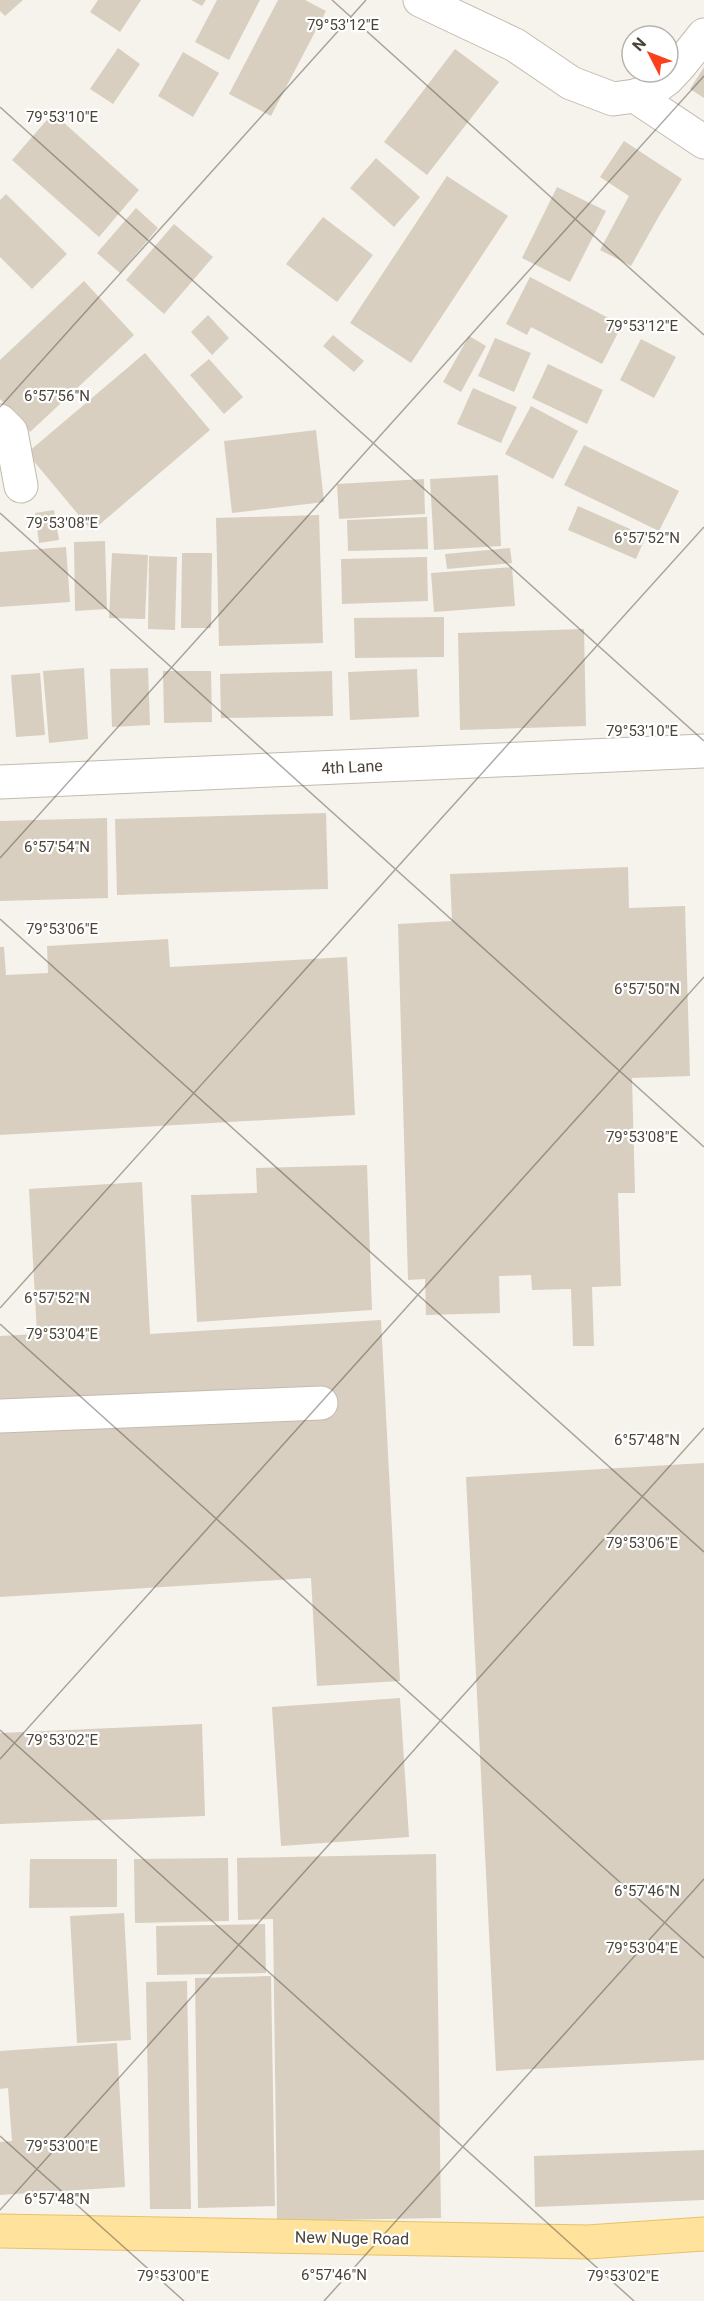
<svg xmlns="http://www.w3.org/2000/svg" width="704" height="2301" font-family="Roboto,sans-serif">
<style>
.building{fill:#d8cfc1}
.lines{fill:none;stroke-linecap:round;stroke-linejoin:round}
.minor-casing{stroke:#c2bbae;stroke-width:35}
.major-casing{stroke:#e6c16a;stroke-width:35}
.minor{stroke:#fff;stroke-width:33}
.major{stroke:#ffe39c;stroke-width:33}
.ticks{fill:none;stroke:#4b4439;stroke-width:1.5;stroke-opacity:0.45}
.labels{text-anchor:middle;dominant-baseline:central;stroke-width:4.5;stroke-linejoin:round;paint-order:stroke}
.street-label{font-size:16px;fill:#4b4439;stroke:#fff}
.ticks-label{font-size:15px;text-anchor:middle;fill:#4b4439;stroke:#fff;stroke-width:4.5;stroke-linejoin:round;paint-order:stroke}
</style>
<rect width="100%" height="100%" fill="#f6f3ec"/>
<!-- building -->
<g class="building">
<path d="M 0,0 L 23,0 L 5,16 L 0,11 Z"/>
<path d="M 98,0 L 141,0 L 120,32 L 90,12 Z"/>
<path d="M 191,0 L 206,0 L 202,6 Z"/>
<path d="M 217,0 L 260,0 L 229,60 L 195,42 Z"/>
<path d="M 278,0 L 305,0 L 326,11 L 271,116 L 229,94 Z"/>
<path d="M 118,48 L 140,64 L 113,104 L 90,89 Z"/>
<path d="M 455,49 L 499,82 L 427,175 L 384,142 Z"/>
<path d="M 183,52 L 219,73 L 193,117 L 158,96 Z"/>
<path d="M 704,67 L 704,98 L 690,89 Z"/>
<path d="M 53,113 L 139,190 L 99,237 L 12,160 Z"/>
<path d="M 624,141 L 682,179 L 659,216 L 631,266 L 600,250 L 629,196 L 600,177 Z"/>
<path d="M 376,158 L 420,197 L 394,227 L 350,188 Z"/>
<path d="M 447,176 L 508,216 L 411,363 L 350,323 Z"/>
<path d="M 557,187 L 606,211 L 570,282 L 522,258 Z"/>
<path d="M 6,194 L 67,254 L 32,289 L 0,257 L 0,200 Z"/>
<path d="M 136,208 L 158,228 L 120,273 L 97,253 Z"/>
<path d="M 323,217 L 373,255 L 337,302 L 286,264 Z"/>
<path d="M 174,224 L 213,257 L 164,314 L 126,280 Z"/>
<path d="M 530,277 L 622,325 L 602,364 L 531,327 L 527,335 L 506,324 Z"/>
<path d="M 84,281 L 134,335 L 30,432 L 0,399 L 0,360 Z"/>
<path d="M 208,315 L 229,338 L 212,355 L 191,332 Z"/>
<path d="M 333,335 L 364,361 L 354,372 L 323,346 Z"/>
<path d="M 469,336 L 486,346 L 461,392 L 443,382 Z"/>
<path d="M 495,338 L 531,353 L 514,392 L 478,376 Z"/>
<path d="M 641,339 L 676,357 L 654,398 L 620,380 Z"/>
<path d="M 145,353 L 210,430 L 92,531 L 27,453 Z"/>
<path d="M 209,359 L 243,397 L 224,414 L 190,375 Z"/>
<path d="M 548,364 L 603,390 L 587,424 L 532,398 Z"/>
<path d="M 473,388 L 517,407 L 501,443 L 457,424 Z"/>
<path d="M 531,406 L 578,431 L 553,479 L 505,454 Z"/>
<path d="M 316,430 L 324,502 L 232,513 L 224,441 Z"/>
<path d="M 584,445 L 679,491 L 659,531 L 564,485 Z"/>
<path d="M 498,475 L 501,546 L 434,550 L 430,479 Z"/>
<path d="M 424,479 L 425,514 L 339,519 L 337,484 Z"/>
<path d="M 578,506 L 646,536 L 636,559 L 568,530 Z"/>
<path d="M 54,510 L 59,540 L 39,543 L 35,513 Z"/>
<path d="M 319,515 L 323,643 L 219,646 L 216,518 Z"/>
<path d="M 427,517 L 428,549 L 348,551 L 347,520 Z"/>
<path d="M 105,541 L 107,609 L 75,611 L 74,542 Z"/>
<path d="M 66,547 L 70,602 L 0,607 L 0,552 Z"/>
<path d="M 510,548 L 512,563 L 447,569 L 445,554 Z"/>
<path d="M 112,553 L 148,555 L 145,619 L 109,618 Z"/>
<path d="M 182,553 L 212,553 L 211,628 L 181,628 Z"/>
<path d="M 149,556 L 177,557 L 175,630 L 148,629 Z"/>
<path d="M 427,557 L 428,601 L 342,604 L 341,559 Z"/>
<path d="M 512,567 L 515,606 L 434,612 L 431,573 Z"/>
<path d="M 444,617 L 444,657 L 355,658 L 354,618 Z"/>
<path d="M 584,629 L 586,726 L 460,730 L 458,633 Z"/>
<path d="M 84,668 L 88,739 L 49,743 L 43,671 Z"/>
<path d="M 148,668 L 150,725 L 112,727 L 110,669 Z"/>
<path d="M 417,669 L 419,717 L 350,720 L 348,672 Z"/>
<path d="M 163,671 L 211,671 L 212,722 L 164,723 Z"/>
<path d="M 332,671 L 333,716 L 221,718 L 220,674 Z"/>
<path d="M 40,673 L 45,735 L 16,737 L 11,675 Z"/>
<path d="M 326,813 L 328,889 L 117,895 L 115,819 Z"/>
<path d="M 107,818 L 108,898 L 0,901 L 0,821 Z"/>
<path d="M 628,867 L 629,908 L 685,906 L 690,1076 L 632,1078 L 635,1193 L 618,1193 L 621,1286 L 592,1287 L 594,1346 L 573,1346 L 571,1289 L 532,1290 L 531,1275 L 499,1276 L 500,1313 L 426,1315 L 425,1279 L 408,1280 L 398,924 L 452,921 L 450,874 Z"/>
<path d="M 168,939 L 170,967 L 347,957 L 355,1115 L 0,1135 L 0,947 L 4,947 L 6,975 L 48,973 L 47,946 Z"/>
<path d="M 367,1165 L 372,1310 L 197,1322 L 191,1195 L 257,1193 L 256,1168 Z"/>
<path d="M 142,1182 L 150,1334 L 381,1320 L 400,1681 L 317,1686 L 311,1578 L 0,1597 L 0,1336 L 37,1334 L 29,1189 Z"/>
<path d="M 704,1463 L 704,2060 L 496,2071 L 466,1477 Z"/>
<path d="M 400,1698 L 409,1837 L 281,1846 L 272,1707 Z"/>
<path d="M 202,1724 L 205,1816 L 0,1824 L 0,1733 Z"/>
<path d="M 436,1854 L 441,2218 L 277,2221 L 273,1919 L 238,1920 L 237,1858 Z"/>
<path d="M 228,1858 L 229,1921 L 135,1923 L 134,1859 Z"/>
<path d="M 30,1859 L 117,1859 L 117,1907 L 29,1908 Z"/>
<path d="M 124,1913 L 131,2040 L 77,2043 L 70,1916 Z"/>
<path d="M 265,1924 L 266,1973 L 157,1975 L 156,1926 Z"/>
<path d="M 271,1976 L 275,2206 L 198,2208 L 195,1978 Z"/>
<path d="M 187,1981 L 191,2209 L 150,2209 L 146,1982 Z"/>
<path d="M 117,2043 L 125,2187 L 0,2195 L 0,2142 L 12,2141 L 8,2088 L 0,2089 L 0,2051 Z"/>
<path d="M 704,2150 L 704,2200 L 535,2207 L 534,2156 Z"/>
</g>
<g class="lines">
<defs>
<g id="minor">
<path d="M 420,0 L 515,45 L 571,83 L 613,99 L 635,96 L 652,90 L 667,79 L 680,65 L 704,35"/>
<path d="M 635,96 L 704,142"/>
<path d="M 0,421 L 11,432 L 21,486"/>
<path d="M 0,782 L 704,751"/>
<path d="M 0,1416 L 321,1403"/>
</g>
<path id="major" d="M 0,2231 L 588,2242 L 704,2234"/>
</defs>
<!-- minor casing -->
<use href="#minor" class="minor-casing"/>
<!-- major casing -->
<use href="#major" class="major-casing"/>
<!-- minor -->
<use href="#minor" class="minor"/>
<!-- major -->
<use href="#major" class="major"/>
</g>
<!-- ticks -->
<path class="ticks" d="M 332,0 L 704,335M 0,107 L 704,741M 0,407 L 366,0M 0,513 L 704,1147M 0,858 L 704,76M 0,919 L 704,1552M 0,1308 L 704,527M 0,1324 L 704,1958M 0,1730 L 634,2301M 0,1759 L 704,977M 0,2136 L 184,2301M 0,2210 L 704,1428M 324,2301 L 704,1879"/>
<g class="labels">
<!-- street labels -->
<g class="street-label">
<text transform="translate(352 767) rotate(-3)">4th Lane</text>
<text transform="translate(352 2238) rotate(1)">New Nuge Road</text>
</g>
</g>
<g class="ticks-label">
<text x="343" y="30">79°53'12"E</text>
<text x="62" y="122">79°53'10"E</text>
<text x="642" y="331">79°53'12"E</text>
<text x="57" y="401">6°57'56"N</text>
<text x="62" y="528">79°53'08"E</text>
<text x="647" y="543">6°57'52"N</text>
<text x="642" y="736">79°53'10"E</text>
<text x="57" y="852">6°57'54"N</text>
<text x="62" y="934">79°53'06"E</text>
<text x="647" y="994">6°57'50"N</text>
<text x="642" y="1142">79°53'08"E</text>
<text x="57" y="1303">6°57'52"N</text>
<text x="62" y="1339">79°53'04"E</text>
<text x="647" y="1445">6°57'48"N</text>
<text x="642" y="1548">79°53'06"E</text>
<text x="62" y="1745">79°53'02"E</text>
<text x="647" y="1896">6°57'46"N</text>
<text x="642" y="1953">79°53'04"E</text>
<text x="62" y="2151">79°53'00"E</text>
<text x="57" y="2204">6°57'48"N</text>
<text x="334" y="2280">6°57'46"N</text>
<text x="173" y="2281">79°53'00"E</text>
<text x="623" y="2281">79°53'02"E</text>
</g>
<!-- north arrow -->
<g transform="translate(650 54) rotate(312)"><circle r="28" fill="#ffffff" stroke="#b7b4b0" stroke-width="1.5"/>
<path d="M0-4.5L10 22L0 15L-10 22Z" fill="#fc3f1d"/>
<text y="-9" font-size="16" font-weight="bold" text-anchor="middle" fill="#4b4439">N</text>
</g>
</svg>
